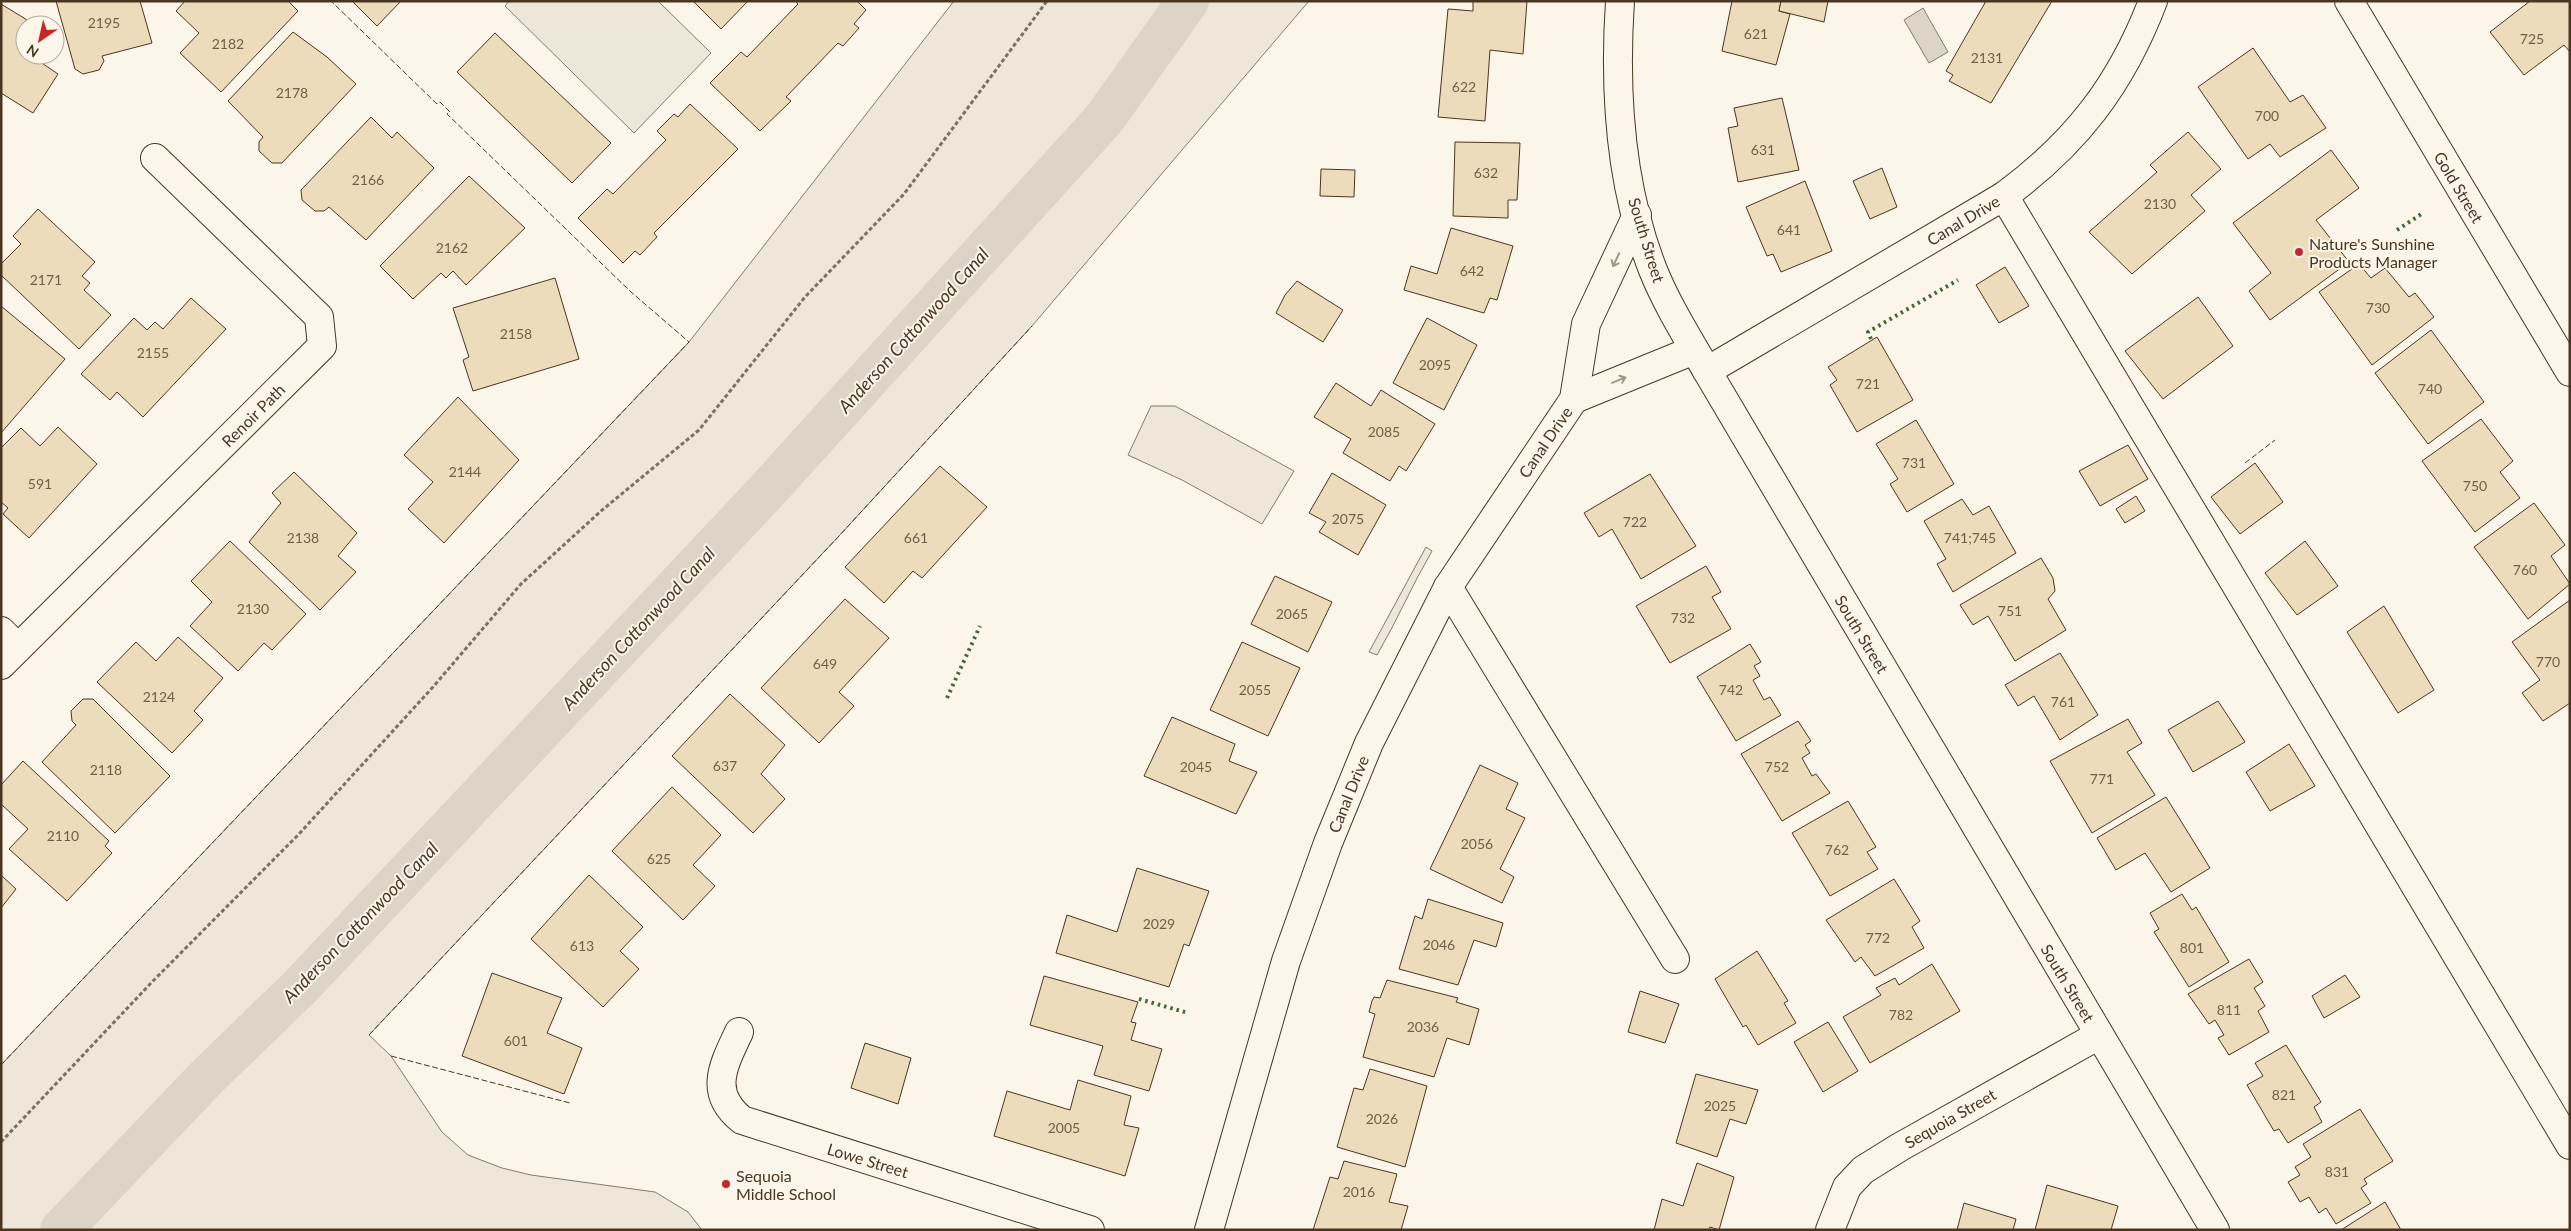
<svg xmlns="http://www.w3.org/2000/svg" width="2571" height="1231" font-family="Lato,sans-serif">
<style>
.green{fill:#ede6d9;stroke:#887966}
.parking{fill:#ede7d9;stroke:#887966}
.water{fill:#dcd4c6;stroke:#887966}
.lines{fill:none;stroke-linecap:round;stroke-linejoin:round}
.canal{stroke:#dcd4c6;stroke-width:42}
.building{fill:#ecdcbc;stroke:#4a3520}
.minor-casing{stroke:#4a3520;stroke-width:30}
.path{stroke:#7f6f5c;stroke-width:3;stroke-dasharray:4 2.5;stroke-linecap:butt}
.minor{stroke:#fbf6e9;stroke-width:28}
.hedge{stroke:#436837;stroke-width:4;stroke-dasharray:2.5 4;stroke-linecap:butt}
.fence{stroke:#4a3520;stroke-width:1;stroke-dasharray:6 2.5;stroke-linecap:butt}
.oneway{stroke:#a29684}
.poi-dot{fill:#c62828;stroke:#fbf6e9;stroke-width:2}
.labels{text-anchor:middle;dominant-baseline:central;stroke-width:4;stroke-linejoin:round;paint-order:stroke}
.number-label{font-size:14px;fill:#725f47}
.street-label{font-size:16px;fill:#4a3520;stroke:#fbf6e9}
.poi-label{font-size:16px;fill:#4a3520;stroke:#fbf6e9;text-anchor:start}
.water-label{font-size:18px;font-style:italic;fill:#4a3520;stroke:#fbf6e9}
</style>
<rect width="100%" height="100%" fill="#fbf6e9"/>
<!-- green -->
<g class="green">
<path d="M 954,1 L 1309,1 L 1032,326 L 839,536 L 369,1035 L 391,1056 L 442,1132 L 468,1155 L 502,1168 L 531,1175 L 655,1192 L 688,1212 L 702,1230 L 1,1230 L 1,1065 L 689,342 Z"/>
<path d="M 1151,406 L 1175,406 L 1294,471 L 1262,524 L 1182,480 L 1128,455 Z"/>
<path d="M 1426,547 L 1432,551 C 1412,585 1397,621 1377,655 L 1369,652 Z"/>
</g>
<!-- parking -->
<path class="parking" d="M 509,1 L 658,1 L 711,53 L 634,133 L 505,6 Z"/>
<!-- water -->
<path class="water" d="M 1923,8 L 1948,52 L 1929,63 L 1904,20 Z"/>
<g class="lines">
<!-- canal -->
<path class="canal" d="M 61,1230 L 207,1077 L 301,986 L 763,495 L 1104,119 L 1188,1"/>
</g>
<!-- building -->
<g class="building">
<path d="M 56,1 L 140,1 L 152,43 L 102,56 L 104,61 L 99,70 L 83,74 L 75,69 Z"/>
<path d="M 185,1 L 288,1 L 298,11 L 221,92 L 180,53 L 199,33 L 176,11 Z"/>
<path d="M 352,1 L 401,1 L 377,26 Z"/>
<path d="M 693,1 L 748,1 L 721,29 Z"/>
<path d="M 795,1 L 857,1 L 866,10 L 854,24 L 859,28 L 843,46 L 838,43 L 786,97 L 791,101 L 760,131 L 710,83 L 741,52 L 747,57 L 798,4 Z"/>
<path d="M 1473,1 L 1527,1 L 1523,54 L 1490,50 L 1485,121 L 1438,117 L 1448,9 L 1473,11 Z"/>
<path d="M 1732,1 L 1781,1 L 1779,11 L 1790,14 L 1776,65 L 1722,51 Z"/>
<path d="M 1781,1 L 1828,1 L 1824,22 L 1779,11 Z"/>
<path d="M 1986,1 L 2052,1 L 1991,103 L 1949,81 L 1953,75 L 1946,71 Z"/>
<path d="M 2530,1 L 2570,1 L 2570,52 L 2564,45 L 2524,75 L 2490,32 Z"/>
<path d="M 1,4 L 32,23 L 25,25 L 25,34 L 22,39 L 25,41 L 25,55 L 30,55 L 58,74 L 33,113 L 1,93 Z"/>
<path d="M 293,32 L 327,57 L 356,84 L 282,163 L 272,163 L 259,151 L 259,142 L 263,137 L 228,101 Z"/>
<path d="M 495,33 L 611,143 L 572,183 L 457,72 Z"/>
<path d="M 2253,48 L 2290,102 L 2303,95 L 2326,128 L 2280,157 L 2270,144 L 2248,159 L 2198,87 Z"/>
<path d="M 1782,98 L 1799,170 L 1738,182 L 1728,128 L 1738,126 L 1734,108 Z"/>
<path d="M 690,104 L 738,149 L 654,233 L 657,237 L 640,255 L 635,251 L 623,263 L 578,218 L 607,189 L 613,194 L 666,140 L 657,131 L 674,114 L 678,117 Z"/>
<path d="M 371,117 L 392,138 L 397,132 L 434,168 L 366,240 L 329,207 L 324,211 L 315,211 L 302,200 L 301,190 Z"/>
<path d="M 2188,132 L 2221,169 L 2191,195 L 2205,211 L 2132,274 L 2089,232 L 2157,172 L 2150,165 Z"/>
<path d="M 1455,142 L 1520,143 L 1517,200 L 1508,200 L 1508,218 L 1453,216 Z"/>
<path d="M 2331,150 L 2359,188 L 2316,220 L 2349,262 L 2270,320 L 2249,291 L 2271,273 L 2233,223 Z"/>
<path d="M 1882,168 L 1897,207 L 1870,219 L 1853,181 Z"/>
<path d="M 1321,169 L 1355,170 L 1354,197 L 1320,196 Z"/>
<path d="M 469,176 L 525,228 L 466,285 L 453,271 L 446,278 L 441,273 L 413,299 L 380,266 Z"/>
<path d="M 1805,181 L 1832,251 L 1781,272 L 1773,254 L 1767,256 L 1746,207 Z"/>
<path d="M 38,209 L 95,262 L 82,276 L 90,283 L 84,290 L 111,315 L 79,349 L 1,275 L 1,264 L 21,244 L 13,236 Z"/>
<path d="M 1451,228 L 1513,246 L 1497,300 L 1490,298 L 1484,313 L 1404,290 L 1411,266 L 1437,274 Z"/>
<path d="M 2359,264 L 2371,278 L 2385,268 L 2409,297 L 2415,293 L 2434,317 L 2372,365 L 2319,292 Z"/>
<path d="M 2005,267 L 2029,306 L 1999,323 L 1976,285 Z"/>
<path d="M 555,278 L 579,359 L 473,391 L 463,360 L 469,357 L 453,308 Z"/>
<path d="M 1297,281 L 1343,310 L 1323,342 L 1276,313 L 1285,295 Z"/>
<path d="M 2198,297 L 2233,346 L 2163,399 L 2125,351 Z"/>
<path d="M 191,298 L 226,329 L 143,417 L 117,392 L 110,400 L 81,374 L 134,318 L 147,330 L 155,322 L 163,329 Z"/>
<path d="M 1,306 L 65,359 L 1,433 Z"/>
<path d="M 1427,318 L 1477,345 L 1444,410 L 1393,383 Z"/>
<path d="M 2431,330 L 2484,402 L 2428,444 L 2375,373 Z"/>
<path d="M 1877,337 L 1913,400 L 1857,432 L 1830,385 L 1837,380 L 1828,367 Z"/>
<path d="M 1336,383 L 1371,406 L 1381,390 L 1435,424 L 1406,471 L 1399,466 L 1390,481 L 1343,453 L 1351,439 L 1314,417 Z"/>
<path d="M 458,397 L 519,460 L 444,543 L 408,509 L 433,482 L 404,455 Z"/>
<path d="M 2481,419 L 2513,461 L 2500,472 L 2520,498 L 2475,532 L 2422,461 Z"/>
<path d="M 1916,420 L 1954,484 L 1907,512 L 1890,484 L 1898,479 L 1876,444 Z"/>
<path d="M 58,427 L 97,464 L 29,538 L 3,514 L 8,508 L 1,502 L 1,448 L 21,428 L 40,446 Z"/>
<path d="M 2128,445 L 2148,479 L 2100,506 L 2079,471 Z"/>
<path d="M 2255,463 L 2283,502 L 2240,534 L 2211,497 Z"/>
<path d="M 940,466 L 987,507 L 922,578 L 913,571 L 884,603 L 845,567 Z"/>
<path d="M 294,472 L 357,533 L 338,556 L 356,572 L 320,610 L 249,542 L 281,503 L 272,493 Z"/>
<path d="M 1332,473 L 1386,505 L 1358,555 L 1319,532 L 1326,522 L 1309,513 Z"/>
<path d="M 1650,474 L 1696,546 L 1641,579 L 1612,529 L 1599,537 L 1584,513 Z"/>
<path d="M 2136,496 L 2145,511 L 2125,523 L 2116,509 Z"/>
<path d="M 1962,499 L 1973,515 L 1989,506 L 2016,553 L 1953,592 L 1937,564 L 1946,559 L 1924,521 Z"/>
<path d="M 2534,503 L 2565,545 L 2551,556 L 2570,584 L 2528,619 L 2474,547 Z"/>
<path d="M 230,541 L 306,614 L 272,650 L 264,643 L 238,671 L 190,626 L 212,602 L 191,581 Z"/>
<path d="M 2305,541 L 2338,586 L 2297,615 L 2265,573 Z"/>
<path d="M 2041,558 L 2053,578 L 2055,591 L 2048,599 L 2066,630 L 2015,661 L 1988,616 L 1973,625 L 1960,605 Z"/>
<path d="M 1706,566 L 1721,592 L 1712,597 L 1731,629 L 1670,663 L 1636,606 Z"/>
<path d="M 1275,576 L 1332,602 L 1308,652 L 1251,624 Z"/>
<path d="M 845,599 L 889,638 L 839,692 L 854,706 L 819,743 L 761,688 Z"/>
<path d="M 2570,600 L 2570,703 L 2543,721 L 2522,693 L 2540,680 L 2512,642 Z"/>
<path d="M 2384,606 L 2434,690 L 2398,713 L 2347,632 Z"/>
<path d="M 178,637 L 223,678 L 194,711 L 203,720 L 172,753 L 97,682 L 136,642 L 156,661 Z"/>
<path d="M 1242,642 L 1300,668 L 1268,736 L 1210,710 Z"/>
<path d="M 1750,644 L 1761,662 L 1754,666 L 1760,676 L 1753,680 L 1764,700 L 1770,697 L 1781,715 L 1736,741 L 1697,677 Z"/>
<path d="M 2060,653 L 2098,715 L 2060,740 L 2034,696 L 2018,706 L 2005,685 Z"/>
<path d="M 730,694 L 785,745 L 761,774 L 785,799 L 753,833 L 672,756 Z"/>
<path d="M 83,699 L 93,699 L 170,776 L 115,833 L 42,762 L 76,725 L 72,721 L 71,711 Z"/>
<path d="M 2218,701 L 2245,742 L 2193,772 L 2168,730 Z"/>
<path d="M 1172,717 L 1235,744 L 1229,761 L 1257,772 L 1236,814 L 1144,776 Z"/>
<path d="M 2128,719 L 2142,743 L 2127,752 L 2155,795 L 2092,833 L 2050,761 Z"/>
<path d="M 1798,721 L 1811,741 L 1805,745 L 1810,753 L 1802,758 L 1812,776 L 1816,774 L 1830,793 L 1782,821 L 1741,754 Z"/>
<path d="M 2289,744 L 2315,786 L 2270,811 L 2246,772 Z"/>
<path d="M 23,761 L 109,841 L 105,846 L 112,853 L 67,901 L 9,849 L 28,829 L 1,804 L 1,785 Z"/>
<path d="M 1480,765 L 1518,783 L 1506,809 L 1525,818 L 1500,869 L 1514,877 L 1502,903 L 1430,869 Z"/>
<path d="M 672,787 L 721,835 L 693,865 L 715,886 L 683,920 L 612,851 Z"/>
<path d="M 2166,797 L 2210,868 L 2171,892 L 2145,853 L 2116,870 L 2097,838 Z"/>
<path d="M 1848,801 L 1876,847 L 1867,852 L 1878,869 L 1830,896 L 1792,833 Z"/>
<path d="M 1137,868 L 1209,891 L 1189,946 L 1184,944 L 1169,987 L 1056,953 L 1067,915 L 1117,932 Z"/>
<path d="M 1,875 L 16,889 L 1,908 Z"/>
<path d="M 589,875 L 643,927 L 620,951 L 639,969 L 603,1007 L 531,939 Z"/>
<path d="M 1894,879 L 1920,921 L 1912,927 L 1924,948 L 1875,976 L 1861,957 L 1855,962 L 1826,920 Z"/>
<path d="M 2182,894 L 2192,910 L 2196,907 L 2229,962 L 2189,987 L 2154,932 L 2159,929 L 2150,913 Z"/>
<path d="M 1428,899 L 1503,923 L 1496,947 L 1474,940 L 1458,985 L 1399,969 L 1415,916 L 1422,919 Z"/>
<path d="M 1757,951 L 1788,1001 L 1784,1003 L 1796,1023 L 1758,1045 L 1746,1025 L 1743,1027 L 1715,979 Z"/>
<path d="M 2249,959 L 2263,982 L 2254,988 L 2265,1006 L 2258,1011 L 2269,1032 L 2229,1055 L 2218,1038 L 2224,1035 L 2215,1020 L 2209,1024 L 2188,994 Z"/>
<path d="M 1932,964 L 1960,1011 L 1870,1063 L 1843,1017 L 1881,995 L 1876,988 L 1895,978 L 1899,985 Z"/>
<path d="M 492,973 L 562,998 L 547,1033 L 582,1048 L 564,1094 L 462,1056 Z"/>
<path d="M 2345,975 L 2360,997 L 2324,1018 L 2312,996 Z"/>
<path d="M 1044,976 L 1138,1002 L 1131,1022 L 1136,1023 L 1131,1040 L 1162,1049 L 1149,1091 L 1094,1075 L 1103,1046 L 1030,1025 Z"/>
<path d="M 1387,980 L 1458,998 L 1456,1002 L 1479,1009 L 1469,1045 L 1447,1038 L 1434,1077 L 1363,1057 L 1375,1014 L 1369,1012 L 1372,1001 L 1374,997 L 1380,998 Z"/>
<path d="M 1640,991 L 1679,1004 L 1665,1043 L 1628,1032 Z"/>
<path d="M 1828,1022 L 1858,1071 L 1823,1092 L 1794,1042 Z"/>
<path d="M 865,1043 L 911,1058 L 898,1104 L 851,1088 Z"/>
<path d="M 2286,1045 L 2321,1102 L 2314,1107 L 2322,1122 L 2288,1143 L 2279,1129 L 2274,1131 L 2247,1085 L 2263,1076 L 2255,1063 Z"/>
<path d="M 1370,1069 L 1427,1086 L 1405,1167 L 1337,1147 L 1354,1088 L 1363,1090 Z"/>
<path d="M 1696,1074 L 1758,1090 L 1746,1124 L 1730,1119 L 1717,1157 L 1676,1143 Z"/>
<path d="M 1078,1080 L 1131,1096 L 1124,1125 L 1139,1128 L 1125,1176 L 994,1136 L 1007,1091 L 1070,1110 Z"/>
<path d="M 2360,1109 L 2393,1161 L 2364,1179 L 2367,1184 L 2361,1188 L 2371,1203 L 2336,1224 L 2326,1208 L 2319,1213 L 2309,1197 L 2300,1202 L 2288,1182 L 2300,1175 L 2295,1167 L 2311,1157 L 2303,1144 Z"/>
<path d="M 1344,1161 L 1397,1174 L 1389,1202 L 1408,1206 L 1401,1230 L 1313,1230 L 1330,1177 L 1338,1179 Z"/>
<path d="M 1697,1163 L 1734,1177 L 1719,1230 L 1710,1227 L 1709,1230 L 1654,1230 L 1662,1199 L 1683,1206 Z"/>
<path d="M 2047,1185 L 2118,1206 L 2111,1230 L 2035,1230 Z"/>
<path d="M 2385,1202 L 2401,1230 L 2341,1230 Z"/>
<path d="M 1964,1203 L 2016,1219 L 2013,1230 L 1957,1230 Z"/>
</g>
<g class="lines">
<defs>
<g id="minor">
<path d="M 1620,1 C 1614,90 1620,186 1653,270 C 1667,305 1688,338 1707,371 L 2215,1230"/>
<path d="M 2349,1 L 2570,372"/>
<path d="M 2004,196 L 2570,1145"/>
<path d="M 1707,371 L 2004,196 C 2076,143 2121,85 2153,1"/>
<path d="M 1574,399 L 1694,350"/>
<path d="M 1448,587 L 1675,959"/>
<path d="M 1,631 L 18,648"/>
<path d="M 1,665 L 322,346 L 319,317 L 155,158"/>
<path d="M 739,1032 C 723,1066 708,1093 742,1120 L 1090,1230"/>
<path d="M 1209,1230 L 1286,961 L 1328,843 L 1369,743 L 1448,587 L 1574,399 L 1586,324 L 1637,215"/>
<path d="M 1830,1230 L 1847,1187 L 1863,1170 L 1900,1147 L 2099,1035"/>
</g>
</defs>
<!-- minor casing -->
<use href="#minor" class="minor-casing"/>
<!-- path -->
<path class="path" d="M 1,1142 L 151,983 L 299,834 L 433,687 L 521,584 L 601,511 L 699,430 L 805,297 L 904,194 L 1047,1"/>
<!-- minor -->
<use href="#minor" class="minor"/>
<!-- hedge -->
<g class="hedge">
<path d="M 2397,230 L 2423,213"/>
<path d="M 1871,339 L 1868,332 L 1958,280"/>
<path d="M 947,698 L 980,626"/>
<path d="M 1139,999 L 1188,1013"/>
</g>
<!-- fence -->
<g class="fence">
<path d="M 2245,463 L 2275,440"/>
<path d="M 369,1035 L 839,536 L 1032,326"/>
<path d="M 391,1056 L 570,1103"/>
<path d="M 1,1065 L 689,342 L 631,292 L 447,114 L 450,112 L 440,102 L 437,104 L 331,1"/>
</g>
</g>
<!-- one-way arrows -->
<defs><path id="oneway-shaft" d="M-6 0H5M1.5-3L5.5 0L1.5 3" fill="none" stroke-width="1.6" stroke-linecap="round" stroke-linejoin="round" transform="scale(1.25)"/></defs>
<g class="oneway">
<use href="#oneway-shaft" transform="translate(1616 260) rotate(115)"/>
<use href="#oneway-shaft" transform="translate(1619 380) rotate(-22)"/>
</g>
<!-- markers -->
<g class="poi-dot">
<circle cx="2299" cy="252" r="5"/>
<circle cx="726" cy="1184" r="5"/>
</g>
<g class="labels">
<!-- number labels -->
<g class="number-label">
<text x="104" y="22">2195</text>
<text x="1756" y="33">621</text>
<text x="2532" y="38">725</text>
<text x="228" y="43">2182</text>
<text x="1987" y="57">2131</text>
<text x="1464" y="86">622</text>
<text x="292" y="92">2178</text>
<text x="2267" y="115">700</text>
<text x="1763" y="149">631</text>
<text x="1486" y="172">632</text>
<text x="368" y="179">2166</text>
<text x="2160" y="203">2130</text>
<text x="1789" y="229">641</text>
<text x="452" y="247">2162</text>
<text x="1472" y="270">642</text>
<text x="46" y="279">2171</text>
<text x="2378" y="307">730</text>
<text x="516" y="333">2158</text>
<text x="153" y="352">2155</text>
<text x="1435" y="364">2095</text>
<text x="1868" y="383">721</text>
<text x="2430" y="388">740</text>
<text x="1384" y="431">2085</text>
<text x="1914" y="462">731</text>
<text x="465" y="471">2144</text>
<text x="40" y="483">591</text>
<text x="2475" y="485">750</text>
<text x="1348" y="518">2075</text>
<text x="1635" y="521">722</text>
<text x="303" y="537">2138</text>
<text x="916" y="537">661</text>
<text x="1970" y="537">741;745</text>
<text x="2525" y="569">760</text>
<text x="253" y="608">2130</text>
<text x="2010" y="610">751</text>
<text x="1292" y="613">2065</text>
<text x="1683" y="617">732</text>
<text x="2548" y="661">770</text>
<text x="825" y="663">649</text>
<text x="1255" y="689">2055</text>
<text x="1731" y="689">742</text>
<text x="159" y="696">2124</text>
<text x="2063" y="701">761</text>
<text x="725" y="765">637</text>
<text x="1196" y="766">2045</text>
<text x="1777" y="766">752</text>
<text x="106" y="769">2118</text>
<text x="2102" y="778">771</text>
<text x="63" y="835">2110</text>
<text x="1477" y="843">2056</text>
<text x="1837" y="849">762</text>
<text x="659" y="858">625</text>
<text x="1159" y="923">2029</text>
<text x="1878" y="937">772</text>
<text x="1439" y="944">2046</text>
<text x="582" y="945">613</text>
<text x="2192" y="947">801</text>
<text x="2229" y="1009">811</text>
<text x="1901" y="1014">782</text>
<text x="1423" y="1026">2036</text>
<text x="516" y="1040">601</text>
<text x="2284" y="1094">821</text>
<text x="1720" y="1105">2025</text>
<text x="1382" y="1118">2026</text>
<text x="1064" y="1127">2005</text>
<text x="2337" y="1171">831</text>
<text x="1359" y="1191">2016</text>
</g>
<!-- street labels -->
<g class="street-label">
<text transform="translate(2459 187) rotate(59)">Gold Street</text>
<text transform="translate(1963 220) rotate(-31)">Canal Drive</text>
<text transform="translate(1647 240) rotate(73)">South Street</text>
<text transform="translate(253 415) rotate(-45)">Renoir Path</text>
<text transform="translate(1545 442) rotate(-56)">Canal Drive</text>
<text transform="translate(1862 634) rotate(59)">South Street</text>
<text transform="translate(1348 794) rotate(-68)">Canal Drive</text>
<text transform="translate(2068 983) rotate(59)">South Street</text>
<text transform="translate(1950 1118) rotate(-30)">Sequoia Street</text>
<text transform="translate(868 1160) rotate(17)">Lowe Street</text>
</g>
<!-- poi labels -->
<g class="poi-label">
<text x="2309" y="243">Nature's Sunshine<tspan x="2309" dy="18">Products Manager</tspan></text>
<text x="736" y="1175">Sequoia<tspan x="736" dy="18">Middle School</tspan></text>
</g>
<!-- water labels -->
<g class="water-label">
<text transform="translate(913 330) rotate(-48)">Anderson Cottonwood Canal</text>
<text transform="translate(638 628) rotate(-47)">Anderson Cottonwood Canal</text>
<text transform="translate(360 922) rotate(-46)">Anderson Cottonwood Canal</text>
</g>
</g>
<!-- border -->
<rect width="2571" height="1231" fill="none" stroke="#4a3520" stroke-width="5"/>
<!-- north arrow -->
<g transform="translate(40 40) rotate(214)"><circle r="24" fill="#fbf6e9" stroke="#b4a999"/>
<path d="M0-4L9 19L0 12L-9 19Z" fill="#c62828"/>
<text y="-8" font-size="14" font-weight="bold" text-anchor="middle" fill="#4a3520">N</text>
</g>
</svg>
